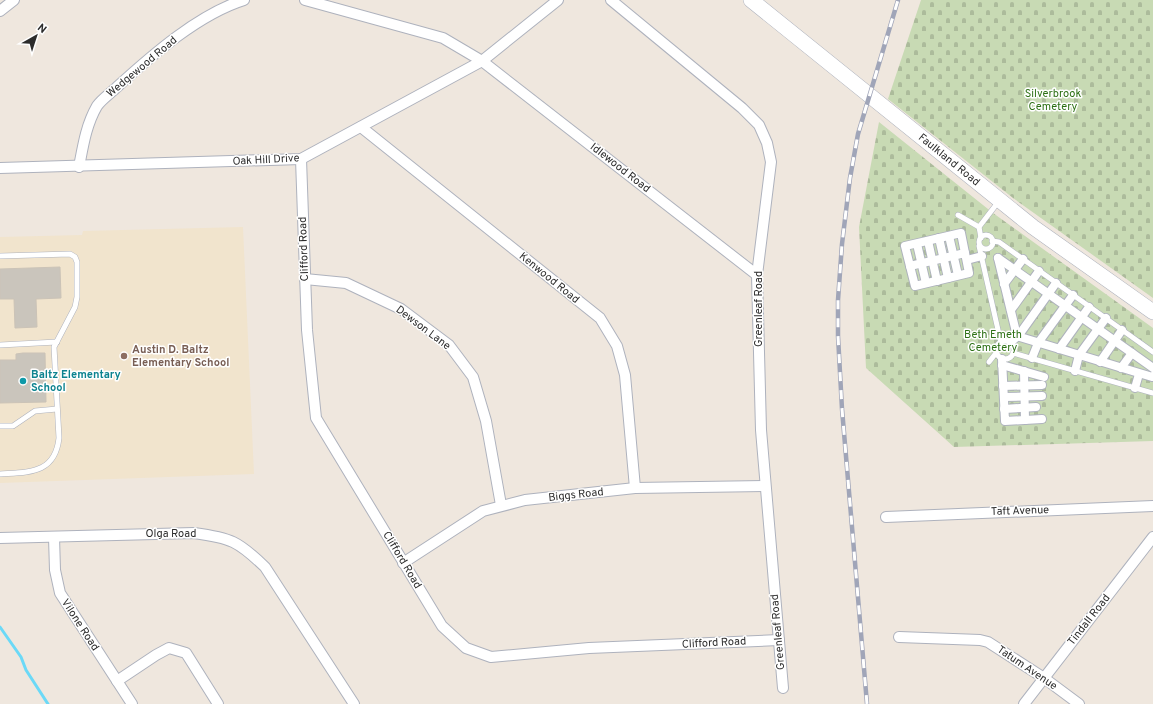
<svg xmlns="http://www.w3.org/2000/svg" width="1153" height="704" font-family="Overpass,sans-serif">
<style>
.education{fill:#f1e4cd}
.cemetery{fill:url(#cemetery-stones)}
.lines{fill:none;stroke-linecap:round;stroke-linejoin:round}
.stream{stroke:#6bd9f7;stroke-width:3}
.building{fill:#cac5bc;stroke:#cbc3b7}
.service-casing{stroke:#aeb2bd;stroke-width:6}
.pedestrian-casing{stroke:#aeb2bd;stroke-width:10}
.minor-casing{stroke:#aeb2bd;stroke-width:12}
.secondary-casing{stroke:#aeb2bd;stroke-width:16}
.service{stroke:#fff;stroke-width:5}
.pedestrian{stroke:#fff;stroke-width:8}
.minor{stroke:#fff;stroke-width:10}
.secondary{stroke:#fff;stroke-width:15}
.rail-casing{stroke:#a0a5b8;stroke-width:4.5}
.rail{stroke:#fff;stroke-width:3;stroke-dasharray:9;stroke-linecap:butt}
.education-dot{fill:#8d6e63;stroke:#fff;stroke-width:1.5}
.culture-dot{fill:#0f9aa8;stroke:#fff;stroke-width:1.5}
.labels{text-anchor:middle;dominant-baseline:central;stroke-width:3;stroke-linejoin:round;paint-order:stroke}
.street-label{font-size:11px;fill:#2c2c2c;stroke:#fff}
.park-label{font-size:11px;fill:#2d7015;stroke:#fff}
.education-label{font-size:11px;font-weight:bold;fill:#785e54;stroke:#fff;text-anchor:start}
.culture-label{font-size:11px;font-weight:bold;fill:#0d838f;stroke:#fff;text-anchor:start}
</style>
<defs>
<pattern id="cemetery-stones" width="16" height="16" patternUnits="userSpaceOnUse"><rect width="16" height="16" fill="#c8dab4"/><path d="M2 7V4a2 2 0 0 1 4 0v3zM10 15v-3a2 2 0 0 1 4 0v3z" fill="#acbb9b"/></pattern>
</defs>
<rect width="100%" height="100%" fill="#efe7de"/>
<!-- education -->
<path class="education" d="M 243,227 L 254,474 L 0,483 L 0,237 L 82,235 L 83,231 Z"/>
<!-- cemetery -->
<g class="cemetery">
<path d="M 921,0 L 1153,0 L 1153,298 L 1013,198 L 888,99 Z"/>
<path d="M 879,122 L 993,213 L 1153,328 L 1153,441 L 954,447 L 866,368 L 859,227 Z"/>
</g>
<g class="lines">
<!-- stream -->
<path class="stream" d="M 0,627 L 21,657 L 26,670 L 48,704"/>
</g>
<!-- building -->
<g class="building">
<path d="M 60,267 L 61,298 L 36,299 L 37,327 L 15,328 L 14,299 L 0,299 L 0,269 Z"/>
<path d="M 23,353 L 45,353 L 46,402 L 0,403 L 0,360 L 16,360 L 16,354 Z"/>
</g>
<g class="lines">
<defs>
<g id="service">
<path d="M 958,215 L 979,227"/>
<circle cx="986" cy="242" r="7"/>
<path d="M 981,238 L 979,227 L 999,201"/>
<path d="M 992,241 L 999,242 L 1153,352"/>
<path d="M 979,246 L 1001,343"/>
<path d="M 0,256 L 70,254 L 75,257 L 77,262 L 77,297 L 75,307 L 54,347 L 59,438 C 55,474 29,472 0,474"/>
<circle cx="1005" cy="350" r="9"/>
<path d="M 0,345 L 57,342"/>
<path d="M 1013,353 L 1153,393"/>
<path d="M 989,362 L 996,353"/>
<path d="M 0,426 L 13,426 L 35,411 L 57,409"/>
</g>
<g id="pedestrian">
<path d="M 961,233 L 969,273 L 915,286 L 905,246 Z"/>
<path d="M 949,236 L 958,275"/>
<path d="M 939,238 L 948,278"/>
<path d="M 928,241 L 937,281"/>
<path d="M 917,244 L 926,283"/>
<path d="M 998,258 L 1017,336 L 1152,377 L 1153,376"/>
<path d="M 998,258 L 1153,368"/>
<path d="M 967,260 L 982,256"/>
<path d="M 910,266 L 965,253"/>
<path d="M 1004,284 L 1023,259"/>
<path d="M 1011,310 L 1039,271"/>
<path d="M 1011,342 L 1019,335 L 1056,283"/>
<path d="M 1059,349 L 1089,307"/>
<path d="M 1032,358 L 1038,343 L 1073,295"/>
<path d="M 1002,359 L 1005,421 L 1042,419"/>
<path d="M 1100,362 L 1122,330"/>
<path d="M 1002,365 L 1044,377"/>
<path d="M 1121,368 L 1132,353"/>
<path d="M 1024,371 L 1025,420"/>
<path d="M 1075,371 L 1079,355 L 1106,318"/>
<path d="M 1003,386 L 1042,385"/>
<path d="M 1135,388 L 1139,374"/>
<path d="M 1004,397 L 1042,396"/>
<path d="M 1004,409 L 1036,407"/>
</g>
<g id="minor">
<path d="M 305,0 L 443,38 L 482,61 L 757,275"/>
<path d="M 611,0 L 742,108 L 759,125 L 767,143 L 771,162 L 757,275 L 761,430 L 783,688"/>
<path d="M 0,11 L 14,0"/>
<path d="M 361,127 L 600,318 L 617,346 L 625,375 L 635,488"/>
<path d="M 301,159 L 307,330 L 316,418 L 442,626 L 466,648 L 491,657 L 589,648 L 779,640"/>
<path d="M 79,167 C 83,146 86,125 97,106 C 102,99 111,93 117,87 C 152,55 199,14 244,0"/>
<path d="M 0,168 L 301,159 L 482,61 L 558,0"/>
<path d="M 305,279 L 346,283 L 401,309 L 449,345 L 473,377 L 486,421 L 501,505"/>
<path d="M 886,517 L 1153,506"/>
<path d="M 54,537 L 55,570 L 60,593 L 132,704"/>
<path d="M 0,538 L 194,533 C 231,538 238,541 265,567 L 354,704"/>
<path d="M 403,563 L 483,511 L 525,500 L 635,488 L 765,486"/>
<path d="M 899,637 L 980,640 L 988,642 L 1044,678 L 1079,704"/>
<path d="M 117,681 L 156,655 L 169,648 L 186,653 L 218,704"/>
<path d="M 1024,704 L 1153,537"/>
</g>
<path id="secondary" d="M 751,0 L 1033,227 L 1153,312"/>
</defs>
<!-- service casing -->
<use href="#service" class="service-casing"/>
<!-- pedestrian casing -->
<use href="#pedestrian" class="pedestrian-casing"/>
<!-- minor casing -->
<use href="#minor" class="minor-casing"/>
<!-- secondary casing -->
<use href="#secondary" class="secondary-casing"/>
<!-- service -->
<use href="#service" class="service"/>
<!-- pedestrian -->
<use href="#pedestrian" class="pedestrian"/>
<!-- minor -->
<use href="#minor" class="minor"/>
<!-- secondary -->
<use href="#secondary" class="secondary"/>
<defs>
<path id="rail" d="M 867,704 L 842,409 L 838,336 L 838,300 L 842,244 L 850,178 L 858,134 L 898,0"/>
</defs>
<!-- rail casing -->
<use href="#rail" class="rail-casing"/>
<!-- rail -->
<use href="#rail" class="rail"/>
</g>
<!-- markers -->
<circle class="education-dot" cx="124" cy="356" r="4"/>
<circle class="culture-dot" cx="23" cy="381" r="4"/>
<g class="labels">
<!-- street labels -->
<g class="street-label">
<text transform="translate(142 67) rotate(-40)">Wedgewood Road</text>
<text transform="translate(266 160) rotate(-3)">Oak Hill Drive</text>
<text transform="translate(949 160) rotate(39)">Faulkland Road</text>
<text transform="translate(620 168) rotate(38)">Idlewood Road</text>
<text transform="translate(304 249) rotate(-92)">Clifford Road</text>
<text transform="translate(549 278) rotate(39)">Kenwood Road</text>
<text transform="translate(759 309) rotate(-90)">Greenleaf Road</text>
<text transform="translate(423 328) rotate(37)">Dewson Lane</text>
<text transform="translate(576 495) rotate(-6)">Biggs Road</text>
<text transform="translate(1020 511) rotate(-2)">Taft Avenue</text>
<text x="171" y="534">Olga Road</text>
<text transform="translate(402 560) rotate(59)">Clifford Road</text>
<text transform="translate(1089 620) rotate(-52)">Tindall Road</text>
<text transform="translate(80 625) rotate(57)">Vilone Road</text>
<text transform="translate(778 632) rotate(-95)">Greenleaf Road</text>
<text transform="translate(714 643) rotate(-3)">Clifford Road</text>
<text transform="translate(1027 668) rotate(34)">Tatum Avenue</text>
</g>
<!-- park labels -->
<g class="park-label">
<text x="1053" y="94">Silverbrook<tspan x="1053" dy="13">Cemetery</tspan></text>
<text x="993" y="335">Beth Emeth<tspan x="993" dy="13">Cemetery</tspan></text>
</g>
<!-- education labels -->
<g class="education-label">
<text x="132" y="350">Austin D. Baltz<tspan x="132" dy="13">Elementary School</tspan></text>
</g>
<!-- culture labels -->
<g class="culture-label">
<text x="31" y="375">Baltz Elementary<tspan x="31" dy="13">School</tspan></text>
</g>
</g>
<!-- north arrow -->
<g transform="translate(36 36) rotate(39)" stroke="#ffffff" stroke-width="3" paint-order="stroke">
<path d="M0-3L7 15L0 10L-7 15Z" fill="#2c2c2c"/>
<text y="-6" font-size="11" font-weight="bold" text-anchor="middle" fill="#2c2c2c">N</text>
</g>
</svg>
